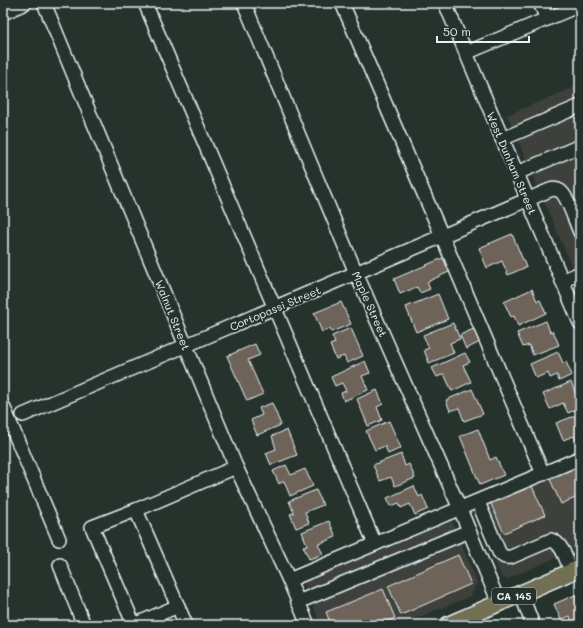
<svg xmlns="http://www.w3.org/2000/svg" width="583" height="628" font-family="Mali,sans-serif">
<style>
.built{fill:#3c413a}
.building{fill:#6e6358;stroke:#e8f1f8}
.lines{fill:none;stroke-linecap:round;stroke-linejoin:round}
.minor-casing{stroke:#e8f1f8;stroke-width:16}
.major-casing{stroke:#e8f1f8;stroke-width:19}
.minor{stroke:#26332d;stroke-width:13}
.major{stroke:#716f52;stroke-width:16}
.labels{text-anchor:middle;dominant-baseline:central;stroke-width:4;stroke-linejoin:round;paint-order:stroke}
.shield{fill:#26332d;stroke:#aeb8bb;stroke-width:1}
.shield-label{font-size:10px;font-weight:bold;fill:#e8f1f8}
.street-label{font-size:11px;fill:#e8f1f8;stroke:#26332d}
</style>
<rect width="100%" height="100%" fill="#26332d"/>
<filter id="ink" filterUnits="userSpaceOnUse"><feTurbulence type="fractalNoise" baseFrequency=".025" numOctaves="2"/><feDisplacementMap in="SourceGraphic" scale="8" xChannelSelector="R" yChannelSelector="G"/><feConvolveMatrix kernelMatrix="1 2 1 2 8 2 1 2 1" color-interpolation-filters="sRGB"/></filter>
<g filter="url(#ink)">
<!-- built -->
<g class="built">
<path d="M 580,85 L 580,285 L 507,115 Z"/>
<path d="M 580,462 L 580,547 L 507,579 L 502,578 L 472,508 Z"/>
<path d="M 452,521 L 477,582 L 471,596 L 400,625 L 321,625 L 303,581 Z"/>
</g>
<!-- building -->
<g class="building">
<path d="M 512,234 L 526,267 L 508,275 L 502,261 L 487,268 L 479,248 Z"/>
<path d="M 445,257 L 451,271 L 427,282 L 430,289 L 420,293 L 417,287 L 400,294 L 394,279 Z"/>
<path d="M 532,289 L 537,301 L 540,300 L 546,313 L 518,326 L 514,316 L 511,317 L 504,302 Z"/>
<path d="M 438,294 L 448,319 L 416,332 L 406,307 Z"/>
<path d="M 341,302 L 351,324 L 331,332 L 330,329 L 322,332 L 314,313 Z"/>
<path d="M 546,321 L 550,332 L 553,331 L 559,345 L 533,355 L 529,345 L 523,347 L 517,333 Z"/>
<path d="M 453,323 L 460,339 L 450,343 L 454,353 L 429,363 L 424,350 L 429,348 L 423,335 Z"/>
<path d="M 351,328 L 363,356 L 347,363 L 344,356 L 336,359 L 330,345 L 335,343 L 332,336 Z"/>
<path d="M 476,328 L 482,341 L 466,349 L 460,335 Z"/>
<path d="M 255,344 L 260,355 L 248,360 L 263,394 L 247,401 L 227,356 Z"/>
<path d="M 558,352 L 563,363 L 566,362 L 572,375 L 559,381 L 557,375 L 550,378 L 548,373 L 536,378 L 530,364 Z"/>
<path d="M 465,353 L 470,362 L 463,365 L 471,382 L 452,391 L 444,374 L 437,377 L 432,368 Z"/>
<path d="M 365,361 L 370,373 L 362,376 L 368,390 L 344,401 L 341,393 L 346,391 L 342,383 L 335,386 L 331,377 Z"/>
<path d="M 571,382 L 576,394 L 579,393 L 580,395 L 580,408 L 568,413 L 563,403 L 550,409 L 543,394 Z"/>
<path d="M 472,389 L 483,414 L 464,421 L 459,408 L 450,411 L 446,400 Z"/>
<path d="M 377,390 L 383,404 L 377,407 L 382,420 L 368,426 L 357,399 Z"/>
<path d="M 272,403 L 281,425 L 257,435 L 251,420 L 262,415 L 259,408 Z"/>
<path d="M 580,414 L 580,444 L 578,445 L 574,436 L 563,440 L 556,423 Z"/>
<path d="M 389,421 L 401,448 L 388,454 L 385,446 L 375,450 L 366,431 Z"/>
<path d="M 478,429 L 490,460 L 496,457 L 504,475 L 480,485 L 460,436 Z"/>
<path d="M 287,430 L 297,455 L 271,465 L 266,453 L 276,449 L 272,436 Z"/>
<path d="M 401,454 L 405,466 L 409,464 L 415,478 L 395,486 L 391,477 L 380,481 L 373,465 Z"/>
<path d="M 580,463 L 580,496 L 561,504 L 549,477 Z"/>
<path d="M 286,465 L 291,475 L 305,469 L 313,486 L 290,496 L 284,481 L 279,484 L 273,471 Z"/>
<path d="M 531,484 L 545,515 L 504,533 L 490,502 Z"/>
<path d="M 414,486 L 419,497 L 422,495 L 428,509 L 415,515 L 410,504 L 401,508 L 399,503 L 391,506 L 387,498 Z"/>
<path d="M 316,490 L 323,505 L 305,512 L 309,523 L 296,528 L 290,514 L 294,513 L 289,501 Z"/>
<path d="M 329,521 L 336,537 L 318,544 L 323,554 L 309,559 L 303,546 L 307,545 L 302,532 Z"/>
<path d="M 458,555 L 471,584 L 401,615 L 388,586 Z"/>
<path d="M 383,589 L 395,618 L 378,625 L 331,625 L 326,612 Z"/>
<path d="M 580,593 L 580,619 L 572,622 L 570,616 L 561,620 L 554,604 Z"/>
</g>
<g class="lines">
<defs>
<g id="minor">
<path d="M 44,3 L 236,467 L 289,580 L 308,625"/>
<path d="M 145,3 L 375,544"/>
<path d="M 244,3 L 356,273 L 460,509 L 499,603"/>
<path d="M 342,3 L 442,236 L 543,474"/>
<path d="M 445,3 L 580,323"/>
<path d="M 540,3 L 547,19"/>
<path d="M 3,13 L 25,3"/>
<path d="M 466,53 L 580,5"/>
<path d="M 502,139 L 580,106"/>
<path d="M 517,173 L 580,146"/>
<path d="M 562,281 L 580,273"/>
<path d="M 3,406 L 59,539"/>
<path d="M 23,415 L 550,190 C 553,189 557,189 560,191 C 567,195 576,223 580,232"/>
<path d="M 478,502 L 499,552 C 503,557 505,558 511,557 L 551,540 C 563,543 567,562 571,572"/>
<path d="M 136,510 L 92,527 L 134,625 L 178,606"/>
<path d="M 60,565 L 84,625"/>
<path d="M 289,580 L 580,458"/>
<path d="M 521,594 L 533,625"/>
<path d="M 298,602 L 469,531"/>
<path d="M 186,625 L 136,510 L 236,467"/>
</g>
<path id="major" d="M 448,625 L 580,568"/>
</defs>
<!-- minor casing -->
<use href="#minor" class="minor-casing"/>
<!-- major casing -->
<use href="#major" class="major-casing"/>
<!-- minor -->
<use href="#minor" class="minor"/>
<!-- major -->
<use href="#major" class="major"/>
</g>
</g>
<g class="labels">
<!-- shield labels -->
<rect class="shield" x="492" y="588" width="44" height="16" rx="3"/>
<g class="shield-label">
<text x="514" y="596">CA 145</text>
</g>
<!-- street labels -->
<g class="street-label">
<text transform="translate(512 163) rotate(67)">West Dunham Street</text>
<text transform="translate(370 304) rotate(66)">Maple Street</text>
<text transform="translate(275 308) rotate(-23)">Cortopassi Street</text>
<text transform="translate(173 315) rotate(68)">Walnut Street</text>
</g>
</g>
<!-- margin -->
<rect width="583" height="628" fill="none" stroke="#26332d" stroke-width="16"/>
<rect x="8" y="8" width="567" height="612" fill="none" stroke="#e8f1f8" stroke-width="1.5" filter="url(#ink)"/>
<!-- scale -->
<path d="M437 36v6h92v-6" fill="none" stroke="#e8f1f8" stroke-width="2"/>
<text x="443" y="36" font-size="12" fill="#e8f1f8" stroke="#26332d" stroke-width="3" paint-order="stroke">50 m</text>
</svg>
